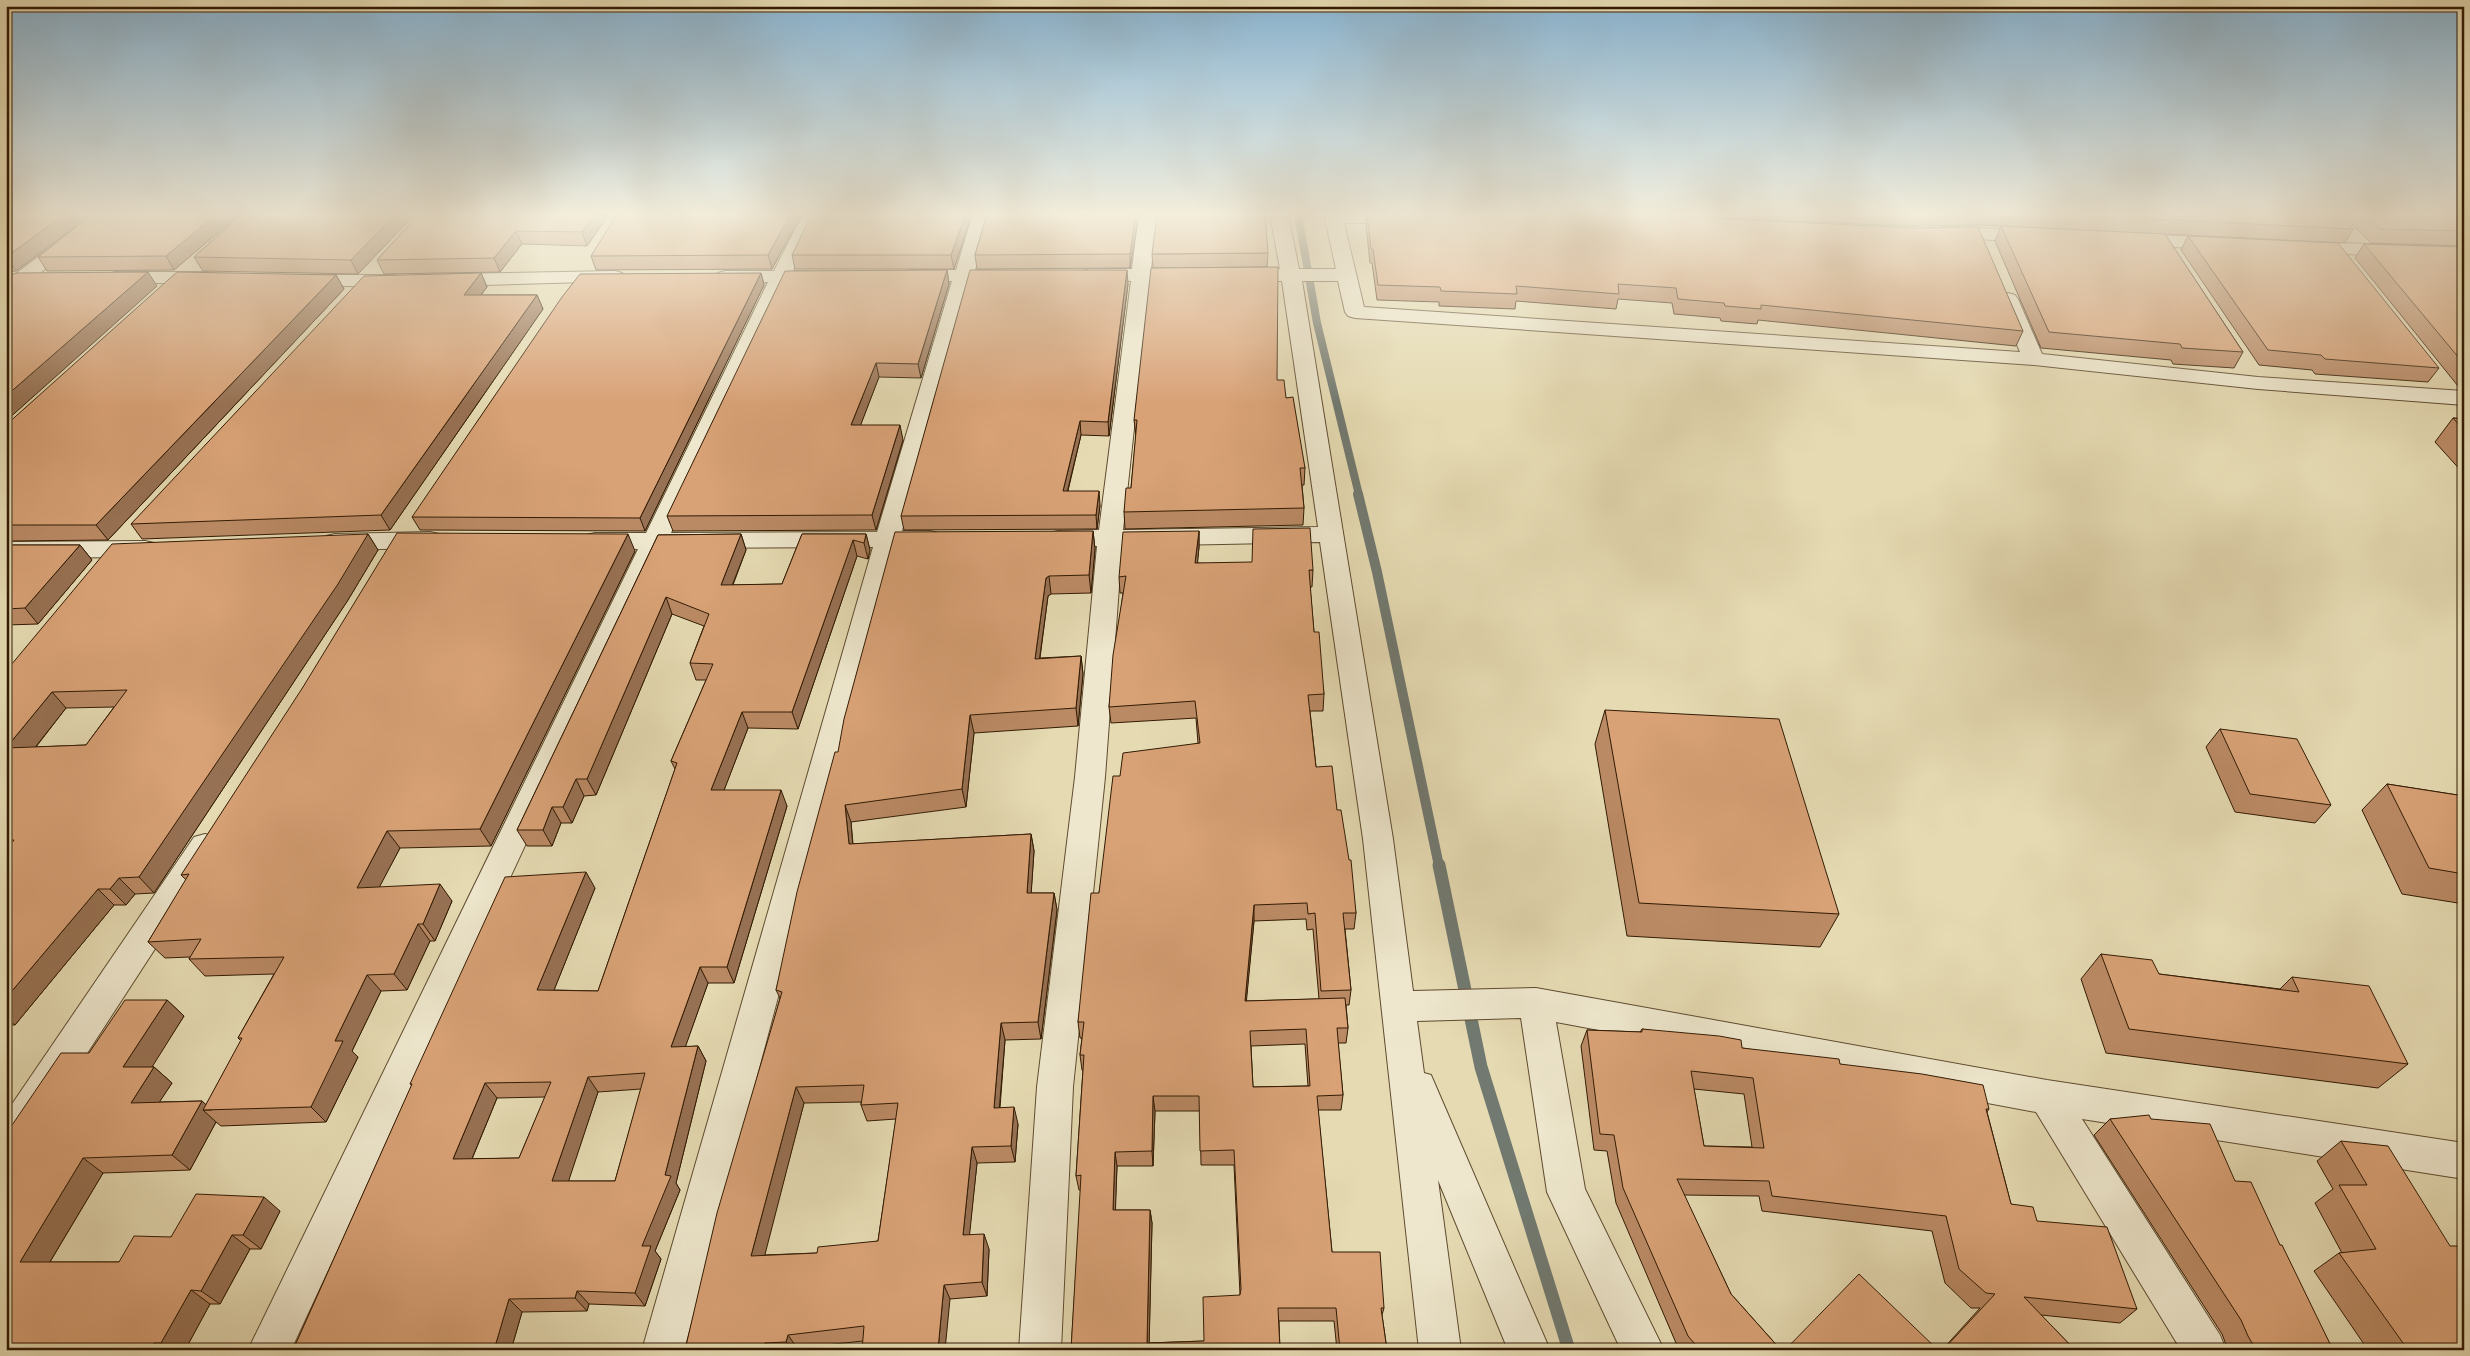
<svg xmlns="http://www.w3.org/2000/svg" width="2470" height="1356" viewBox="0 0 2470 1356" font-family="Cardo,serif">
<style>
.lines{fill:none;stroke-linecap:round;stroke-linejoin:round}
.stream-far2{stroke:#717970;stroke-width:8}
.stream-far1{stroke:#717970;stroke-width:10}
.stream{stroke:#717970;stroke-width:13}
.minor-casing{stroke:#5f4b2f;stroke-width:2}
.minor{fill:#eee7cd;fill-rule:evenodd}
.wall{fill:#ba8a65;stroke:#321b03;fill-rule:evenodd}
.shaded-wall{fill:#977153;stroke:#321b03}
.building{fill:#d8a176;stroke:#321b03;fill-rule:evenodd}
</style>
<rect width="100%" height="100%" fill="#e5dab2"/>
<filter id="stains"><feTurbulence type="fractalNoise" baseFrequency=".004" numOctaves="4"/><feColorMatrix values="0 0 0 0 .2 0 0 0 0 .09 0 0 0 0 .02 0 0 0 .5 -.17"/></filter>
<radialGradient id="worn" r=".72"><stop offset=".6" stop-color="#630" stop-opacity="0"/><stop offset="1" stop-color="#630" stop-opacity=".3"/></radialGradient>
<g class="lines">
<polyline class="stream-far2" points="1298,214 1317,323 1359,495"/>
<polyline class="stream-far1" points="1358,494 1377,572 1439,866"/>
<polyline class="stream" points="1439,865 1481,1067 1569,1350"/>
<g class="minor-casing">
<g id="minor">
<polygon points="95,214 116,214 13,294 6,296 6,281"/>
<polygon points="803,214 821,214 793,271 827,272 830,276 827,280 787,282 671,533 877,532 952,281 910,282 903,280 900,276 903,272 910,270 956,270 973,214 991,214 975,270 1014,271 1017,275 1014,279 971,281 902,531 930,531 939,533 942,539 939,545 930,547 898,547 684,1350 642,1350 873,547 663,548 291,1350 248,1350 638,549 595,549 586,547 583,541 586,535 595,533 646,533 768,282 725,283 718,281 715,277 718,273 725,271 774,271"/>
<polygon points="1139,214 1157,214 1151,269 1194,271 1197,275 1194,279 1150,281 1123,530 1318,527 1282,281 1240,281 1233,279 1230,275 1233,271 1280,269 1270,214 1288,214 1299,269 1336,269 1324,214 1409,214 1412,218 1409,222 1403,223 1344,223 1364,307 2020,352 1998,299 2001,295 2008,293 2015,295 2018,299 2042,354 2258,377 2464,391 2464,405 2258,389 2034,365 1355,318 1348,316 1345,312 1338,281 1302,281 1393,839 1413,991 1536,988 2047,1080 2464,1143 2464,1179 2082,1119 2220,1335 2226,1350 2181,1350 2036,1112 1556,1022 1585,1189 1664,1350 1621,1350 1547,1192 1521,1018 1417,1021 1424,1073 1431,1075 1550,1350 1508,1350 1438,1180 1461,1350 1419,1350 1363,839 1320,542 1122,546 1105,777 1073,1087 1061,1350 1019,1350 1037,1087 1075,777 1097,546 1058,547 1049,545 1046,539 1049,533 1058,531 1099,530 1131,281 1083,279 1080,275 1083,271 1090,269 1132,269"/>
<polygon points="1943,227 2035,230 2042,232 2044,236 2042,240 2035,242 1937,237 1934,233 1937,229"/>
<polygon points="2133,234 2222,238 2229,240 2231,244 2229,248 2222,250 2126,244 2124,240 2126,236"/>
<polygon points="2305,242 2464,247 2464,259 2298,252 2296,248 2298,244"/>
<polygon points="615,271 622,273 625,277 622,281 448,286 441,284 438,280 441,276 448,274"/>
<polygon points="115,272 207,272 214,274 217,278 214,282 207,284 108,282 105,278 108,274"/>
<polygon points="303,275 395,275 402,277 405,281 402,285 395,287 296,285 293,281 296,277"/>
<polygon points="430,532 439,534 442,540 439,546 430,548 335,550 326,548 323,542 326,536 335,534"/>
<polygon points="145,541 154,543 157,549 154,555 145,557 6,558 6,542"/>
<polygon points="205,834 216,837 220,846 216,855 19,1158 6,1163 6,1113 194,837"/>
</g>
</g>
<use href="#minor" class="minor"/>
</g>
<g class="wall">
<polygon points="6,214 240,214 174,270 47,271 38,257 92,214 16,271 6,272"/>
<polygon points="242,214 415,214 358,274 203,271 194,257"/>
<polygon points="419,214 609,214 587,246 522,244 500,272 384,274 377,260"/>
<polygon points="802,214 772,269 596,270 591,256"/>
<polygon points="972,214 954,269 795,269 792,255"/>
<polygon points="987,214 1139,214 1130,268 977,269 975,255"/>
<polygon points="1366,214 2340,214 2353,229 2345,243 2165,234 2243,352 2234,368 2173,364 2171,360 2041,348 1995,241 2001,226 2039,228 1980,225 1907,226 1710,218 2023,331 2016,346 1758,320 1757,324 1721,321 1720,318 1674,314 1672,303 1618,299 1616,309 1516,301 1515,309 1439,306 1439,302 1377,300 1372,263 1370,263 1366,225"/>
<polygon points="2342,214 2464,214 2464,246 2371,243"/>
<polygon points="2188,236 2439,368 2428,382 2315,374 2312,370 2259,365 2181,250"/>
<polygon points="2364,244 2464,247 2464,387 2458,386 2355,258"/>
<polygon points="1268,253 1267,267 1153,268 1152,254"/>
<polygon points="947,270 949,284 921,378 879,377 860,425 903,440 876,530 673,531 667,516"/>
<polygon points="481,273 487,287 481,295 537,295 543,309 390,530 142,539 131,524"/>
<polygon points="761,273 764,285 645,531 420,530 412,517"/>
<polygon points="336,275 344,289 108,540 6,541 6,425"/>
<polygon points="1128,284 1109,436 1081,435 1068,491 1100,505 1097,529 904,530 901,516"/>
<polygon points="1277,380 1286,398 1305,468 1304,485 1302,485 1304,508 1303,525 1125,529 1124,512 1131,488 1136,436 1134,420"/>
<polygon points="2453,418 2464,419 2464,474 2435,442"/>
<path d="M1093,531L1095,549L1091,593L1051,594L1048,596L1040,658L1081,656L1083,674L1078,726L974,733L966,807L851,822L853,844L1031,834L1034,851L1031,893H1054L1057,910L1041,1039L1005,1040L1000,1108L1018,1124L1015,1162L977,1163L969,1235L989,1249L987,1296L950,1299L863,1341L797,1348L796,1350H685L780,998L776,990L838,752ZM861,1102V1105L867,1121L896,1119L878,1241L817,1253L764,1255L804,1103Z"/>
<path d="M1199,531V547L1197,563L1313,570L1312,587H1310L1314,632L1324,694L1323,711H1310L1316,767L1337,810L1356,913L1354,929H1345L1351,990L1349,1005H1346L1348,1028L1346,1043H1338L1343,1095L1341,1110H1318L1332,1252L1384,1308L1382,1315L1387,1350H1337L1334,1321H1279L1280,1350H1071L1081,1190H1079L1076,1176L1083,1070H1082L1080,1055L1082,1038H1080L1078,1022L1099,893L1120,776L1198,743L1196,718L1111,723L1109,707L1123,593H1120L1119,577ZM1306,919L1307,930L1313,929L1319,999L1246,1001L1254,921ZM1305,1044L1308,1086L1253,1087L1251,1046ZM1155,1111H1200L1201,1165H1234L1240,1295L1204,1341L1149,1343L1152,1223L1150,1210H1115L1117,1166H1153Z"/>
<path d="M368,534L378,550L348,600L154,893L135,894L126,905H114L15,1025H6V671ZM114,707L86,745L36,747L66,708Z"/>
<path d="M741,534L746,550L733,585L782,584L802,534H866L870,550L868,559L857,556L798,729L748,728L724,790L787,806L734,983H708L685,1047L698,1046L706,1061L676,1183L680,1190L655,1251L661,1259L645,1306L589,1304L587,1311L522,1312L511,1350H293L412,1085L410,1084L595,888L554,990L598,991L675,769L671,761L706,680H696L690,663L704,626L672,614L596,795L584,796L572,823H561L552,846H527L517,830L658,535ZM641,1089L615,1181H568L598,1092ZM545,1097L519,1158L472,1159L497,1098Z"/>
<polygon points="6,545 80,545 92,560 38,624 6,625"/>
<polygon points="635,551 491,846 400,848 379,887 452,901 435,941 430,941 407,990 381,991 352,1051 358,1057 326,1122 221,1126 216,1122 190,1170 103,1173 50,1262 119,1262 171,1237 280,1211 261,1249 250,1249 220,1304 210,1304 185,1350 6,1350 89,1053 167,1000 184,1016 151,1067 154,1067 172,1083 159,1102 202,1101 206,1105 241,1041 238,1038 274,974 205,976 189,959 190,957 165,958 148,942 186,880 181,875"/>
<polygon points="1605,710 1839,914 1820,947 1627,936 1595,744"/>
<polygon points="2220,729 2331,805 2315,823 2235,812 2206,747"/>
<polygon points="2387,784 2464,796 2464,904 2402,894 2362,810"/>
<polygon points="2101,954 2159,974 2280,989 2292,977 2408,1064 2378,1088 2106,1053 2081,979"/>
<path d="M1642,1029L1742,1048L1840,1064L1989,1109L1987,1112L2011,1204L2037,1221L2137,1309L2120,1323L2041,1315L2075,1350H1942L1980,1308H1971L1945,1283L1932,1231L1762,1211L1759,1196L1684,1195L1731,1294L1781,1350H1679L1616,1203L1607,1151L1594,1150L1581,1046L1587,1030L1640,1032ZM1694,1089L1744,1094L1752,1147L1704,1146Z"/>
<polygon points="2110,1119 2151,1119 2280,1245 2333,1350 2228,1350 2222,1334 2094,1135"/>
<polygon points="2341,1141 2450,1246 2464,1350 2368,1350 2314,1271 2339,1253 2342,1253 2315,1203 2333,1189 2317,1161"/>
</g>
<g class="shaded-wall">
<polygon points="65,214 92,214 16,271 7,257"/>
<polygon points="217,214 240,214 174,270 166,256"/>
<polygon points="396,214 415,214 358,274 351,260"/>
<polygon points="595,214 609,214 587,246 582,232"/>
<polygon points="791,214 802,214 772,269 768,255"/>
<polygon points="966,214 972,214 954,269 951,255"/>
<polygon points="1136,214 1139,214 1130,268 1130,254"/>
<polygon points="516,231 522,244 500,272 494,258"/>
<polygon points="947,270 949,284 921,378 918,364"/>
<polygon points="1127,270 1128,284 1109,436 1108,422"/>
<polygon points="148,272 157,286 6,421 6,396"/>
<polygon points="481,273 487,287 470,309 464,295"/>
<polygon points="761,273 764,285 645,531 640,518"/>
<polygon points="336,275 344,289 108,540 96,525"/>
<polygon points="537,295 543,309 390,530 381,515"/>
<polygon points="876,363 879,377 855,440 851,425"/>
<polygon points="1080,421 1081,435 1064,505 1063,491"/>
<polygon points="900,425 903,440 876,530 872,515"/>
<polygon points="1099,491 1100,505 1097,529 1096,515"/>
<polygon points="1093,531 1095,549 1091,593 1089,575"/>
<polygon points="1199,531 1199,547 1196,580 1195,563"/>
<polygon points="368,534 378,550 348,600 154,893 139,877"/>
<polygon points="628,534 635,551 491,846 480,829"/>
<polygon points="741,534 746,550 726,601 721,585"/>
<polygon points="866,534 870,550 868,559 864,543"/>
<polygon points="853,540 857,556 798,729 792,712"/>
<polygon points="80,545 92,560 38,624 25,608"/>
<polygon points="1049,576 1051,594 1048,596 1037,677 1035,659 1046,578"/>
<polygon points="666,597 672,614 596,795 587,779"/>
<polygon points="1081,656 1083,674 1078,726 1076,708"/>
<polygon points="52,692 66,708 22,764 6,748"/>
<polygon points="742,712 748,728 718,806 711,790"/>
<polygon points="970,715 974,733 966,807 962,789"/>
<polygon points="576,779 584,796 572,823 563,807"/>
<polygon points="781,790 787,806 734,983 727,967"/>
<polygon points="845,805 851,822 854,862 849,844"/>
<polygon points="552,807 561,823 552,846 543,830"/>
<polygon points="387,831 400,848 370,905 357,888"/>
<polygon points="1031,834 1034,851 1030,911 1027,893"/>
<polygon points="586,872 595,888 548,1005 537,990"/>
<polygon points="119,878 135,894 126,905 110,889"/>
<polygon points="440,884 452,901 435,941 423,924"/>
<polygon points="98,889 114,905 15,1025 6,1018 6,998"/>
<polygon points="1054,893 1057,910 1041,1039 1038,1022"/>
<polygon points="1254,905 1254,921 1245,1016 1245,1001"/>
<polygon points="418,924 430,941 407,990 394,974"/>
<polygon points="700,967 708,983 680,1062 671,1047"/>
<polygon points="367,975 381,991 352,1051 358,1057 326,1122 311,1107 335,1041"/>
<polygon points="167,1000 184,1016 142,1083 123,1067"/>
<polygon points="1001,1023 1005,1040 998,1124 994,1108"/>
<polygon points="698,1046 706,1061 676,1183 680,1190 655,1251 661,1259 645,1306 635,1293 642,1246 665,1175"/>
<polygon points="154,1067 172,1083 149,1118 131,1103"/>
<polygon points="588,1077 598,1092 564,1195 552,1181"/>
<polygon points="485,1083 497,1098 466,1173 453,1159"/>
<polygon points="796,1087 804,1103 761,1270 751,1256"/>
<polygon points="1153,1096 1155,1111 1153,1166 1152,1151"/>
<polygon points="202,1101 212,1110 203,1110 216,1122 190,1170 172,1155"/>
<polygon points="1014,1107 1018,1124 1015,1162 1011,1146"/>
<polygon points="972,1147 977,1163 968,1250 963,1235"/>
<polygon points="1115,1152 1117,1166 1115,1224 1113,1210"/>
<polygon points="83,1158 103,1173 42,1275 20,1262"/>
<polygon points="264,1197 280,1211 261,1249 243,1235"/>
<polygon points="1150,1210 1152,1223 1149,1350 1147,1343"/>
<polygon points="984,1234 989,1249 987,1296 982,1282"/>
<polygon points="232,1235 250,1249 220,1304 201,1291"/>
<polygon points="944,1285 950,1299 945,1350 938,1350"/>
<polygon points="191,1290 210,1304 185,1350 172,1350 161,1343"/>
<polygon points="577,1291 589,1304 587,1311 575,1298"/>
<polygon points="509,1299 522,1312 511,1350 494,1350"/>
<polygon points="788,1335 797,1348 796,1350 792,1350 786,1342"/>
<polygon points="154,1343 165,1350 150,1350"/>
<polygon points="765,1343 770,1350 764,1350"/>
</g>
<g class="building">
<polygon points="6,214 65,214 6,257"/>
<polygon points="92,214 217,214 166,256 38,257"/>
<polygon points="242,214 396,214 351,260 194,257"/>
<polygon points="419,214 595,214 582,232 516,231 494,258 377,260"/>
<polygon points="617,214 791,214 768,255 591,256"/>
<polygon points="812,214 966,214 951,255 792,255"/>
<polygon points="987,214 1136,214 1130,254 975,255"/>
<polygon points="1157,214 1265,214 1268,253 1152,254"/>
<polygon points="1367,214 1628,214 1912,228 1978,227 2023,331 1761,305 1761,309 1725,306 1724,303 1678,299 1676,288 1618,284 1619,294 1516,286 1517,294 1441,291 1440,287 1378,285 1373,249 1371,249"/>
<polygon points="2046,214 2340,214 2353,229"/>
<polygon points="2364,214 2464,214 2464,231 2380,229"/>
<polygon points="2001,226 2165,234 2243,352 2182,348 2180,344 2049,332"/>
<polygon points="2188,236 2338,243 2439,368 2325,359 2321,355 2268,350"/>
<polygon points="2364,244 2464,247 2464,364"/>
<polygon points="1278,267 1277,380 1284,380 1286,398 1293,397 1305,468 1300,468 1304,508 1124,512 1126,488 1131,488 1137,420 1134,420 1151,268"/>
<polygon points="947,270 918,364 876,363 851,425 900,425 872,515 667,516 785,271"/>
<polygon points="970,270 1127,270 1108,422 1080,421 1063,491 1099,491 1096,515 901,516"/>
<polygon points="148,272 6,396 6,275 8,276 17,273"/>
<polygon points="177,272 336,275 96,525 6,525 6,425"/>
<polygon points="481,273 464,295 537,295 381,515 131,524 364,276"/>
<polygon points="761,273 640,518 412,517 562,297 580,274"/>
<polygon points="2453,418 2464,419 2464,430"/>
<path d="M1310,528L1313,570H1309L1314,632H1319L1324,694L1308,695L1316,767L1332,766L1337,810H1341L1349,860H1351L1356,913H1343L1351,990L1321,991L1315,913L1308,914L1307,903L1254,905L1245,1001L1345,998L1348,1028H1337L1343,1095L1317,1096L1332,1252H1380L1384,1308H1381L1387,1350H1340L1336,1308H1278L1280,1350H1071L1081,1175L1076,1176L1084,1055H1080L1084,1022H1078L1091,893H1099L1113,776H1120L1123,753L1200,743L1195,701L1109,707L1113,655L1126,576L1119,577L1123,532L1199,531L1195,563L1252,562L1253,529ZM1306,1029L1310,1086L1253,1087L1250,1031ZM1153,1096H1199L1200,1151L1234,1150L1241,1289L1240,1295L1203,1297L1204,1341L1147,1343L1150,1210H1113L1115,1152L1152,1151Z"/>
<path d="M1093,531L1089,575L1049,576L1046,578L1035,659L1081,656L1076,708L970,715L962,789L845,805L849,844L1031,834L1027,893H1054L1038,1022L1001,1023L994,1108L1014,1107L1011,1146L972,1147L963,1235L984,1234L982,1282L944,1285L938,1350H862L864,1326L788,1335L786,1342L765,1343L764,1350H685L717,1213L782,992L776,990L797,892L835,752H838L844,719L895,532ZM864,1085L861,1105L898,1103L878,1241L818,1247L817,1253L751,1256L796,1087Z"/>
<polygon points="397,533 628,534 480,829 387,831 357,888 440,884 423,924 418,924 394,974 367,975 335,1041 343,1041 311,1107 203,1110 242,1038 238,1038 284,957 189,959 201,939 148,942 189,874 181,875 303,687"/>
<path d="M368,534L338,584L139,877L119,878L110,889H98L6,998V850L14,840H6V671L112,544ZM127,690L86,745L6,748L52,692Z"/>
<path d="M741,534L721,585L782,584L802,534H866L864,543L853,540L792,712H742L711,790H781L727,967H700L671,1047L698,1046L665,1175L671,1176L642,1246H651L635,1293L577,1291L575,1298L509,1299L494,1350H293L412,1084H410L505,877L586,872L537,990L598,991L677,763L671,761L713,664L690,663L709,614L666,597L587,779H576L563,807H552L543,830H517L658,535ZM645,1073L615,1181H552L588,1077ZM551,1082L519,1158L453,1159L485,1083Z"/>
<polygon points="6,545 80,545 25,608 6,609"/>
<polygon points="1605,710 1779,719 1839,914 1639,903"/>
<polygon points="2220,729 2297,739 2331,805 2250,794"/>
<polygon points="2387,784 2464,796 2464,874 2429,868"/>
<polygon points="2101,954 2152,960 2159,974 2299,992 2292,977 2369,986 2408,1064 2129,1029"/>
<polygon points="125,1000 167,1000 123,1067 154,1067 131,1103 202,1101 172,1155 83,1158 20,1262 119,1262 134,1236 171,1237 196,1194 264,1197 243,1235 232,1235 201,1291 191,1290 161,1343 154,1343 150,1350 6,1350 6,1134 61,1053 89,1053"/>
<path d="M1642,1029L1719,1036L1741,1040L1742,1048L1839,1059L1840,1064L1922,1074L1983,1085L1989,1109H1986L2011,1204L2033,1207L2037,1221L2107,1227L2137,1309L2024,1297L2075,1350H1943L1995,1294L1986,1293L1959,1269L1946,1216L1772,1196L1769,1181L1677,1179L1731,1294L1781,1350H1700L1688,1336L1623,1188L1614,1135L1600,1134L1587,1030L1642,1032ZM1691,1071L1753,1078L1764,1148L1704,1146Z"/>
<polygon points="2149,1115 2151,1119 2210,1124 2235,1181 2251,1182 2280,1245 2282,1245 2333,1350 2256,1350 2248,1336 2241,1320 2110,1119"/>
<polygon points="2341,1141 2388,1146 2450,1246 2462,1246 2464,1249 2464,1350 2408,1350 2339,1253 2376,1249 2339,1185 2367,1185"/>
<polygon points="1859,1274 1938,1350 1785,1350"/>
</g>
<linearGradient id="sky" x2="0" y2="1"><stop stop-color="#89b6d5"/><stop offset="0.53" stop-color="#f3eedc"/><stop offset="1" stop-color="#f3eedc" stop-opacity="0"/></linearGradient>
<rect width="2470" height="404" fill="url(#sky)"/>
<rect width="2470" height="1356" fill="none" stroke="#e5dab2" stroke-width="25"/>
<rect x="8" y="8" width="2455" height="1341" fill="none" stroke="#321b03" stroke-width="2.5"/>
<rect x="12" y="12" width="2445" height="1331" fill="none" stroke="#321b03"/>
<rect width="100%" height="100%" filter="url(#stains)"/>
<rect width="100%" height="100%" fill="url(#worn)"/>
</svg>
